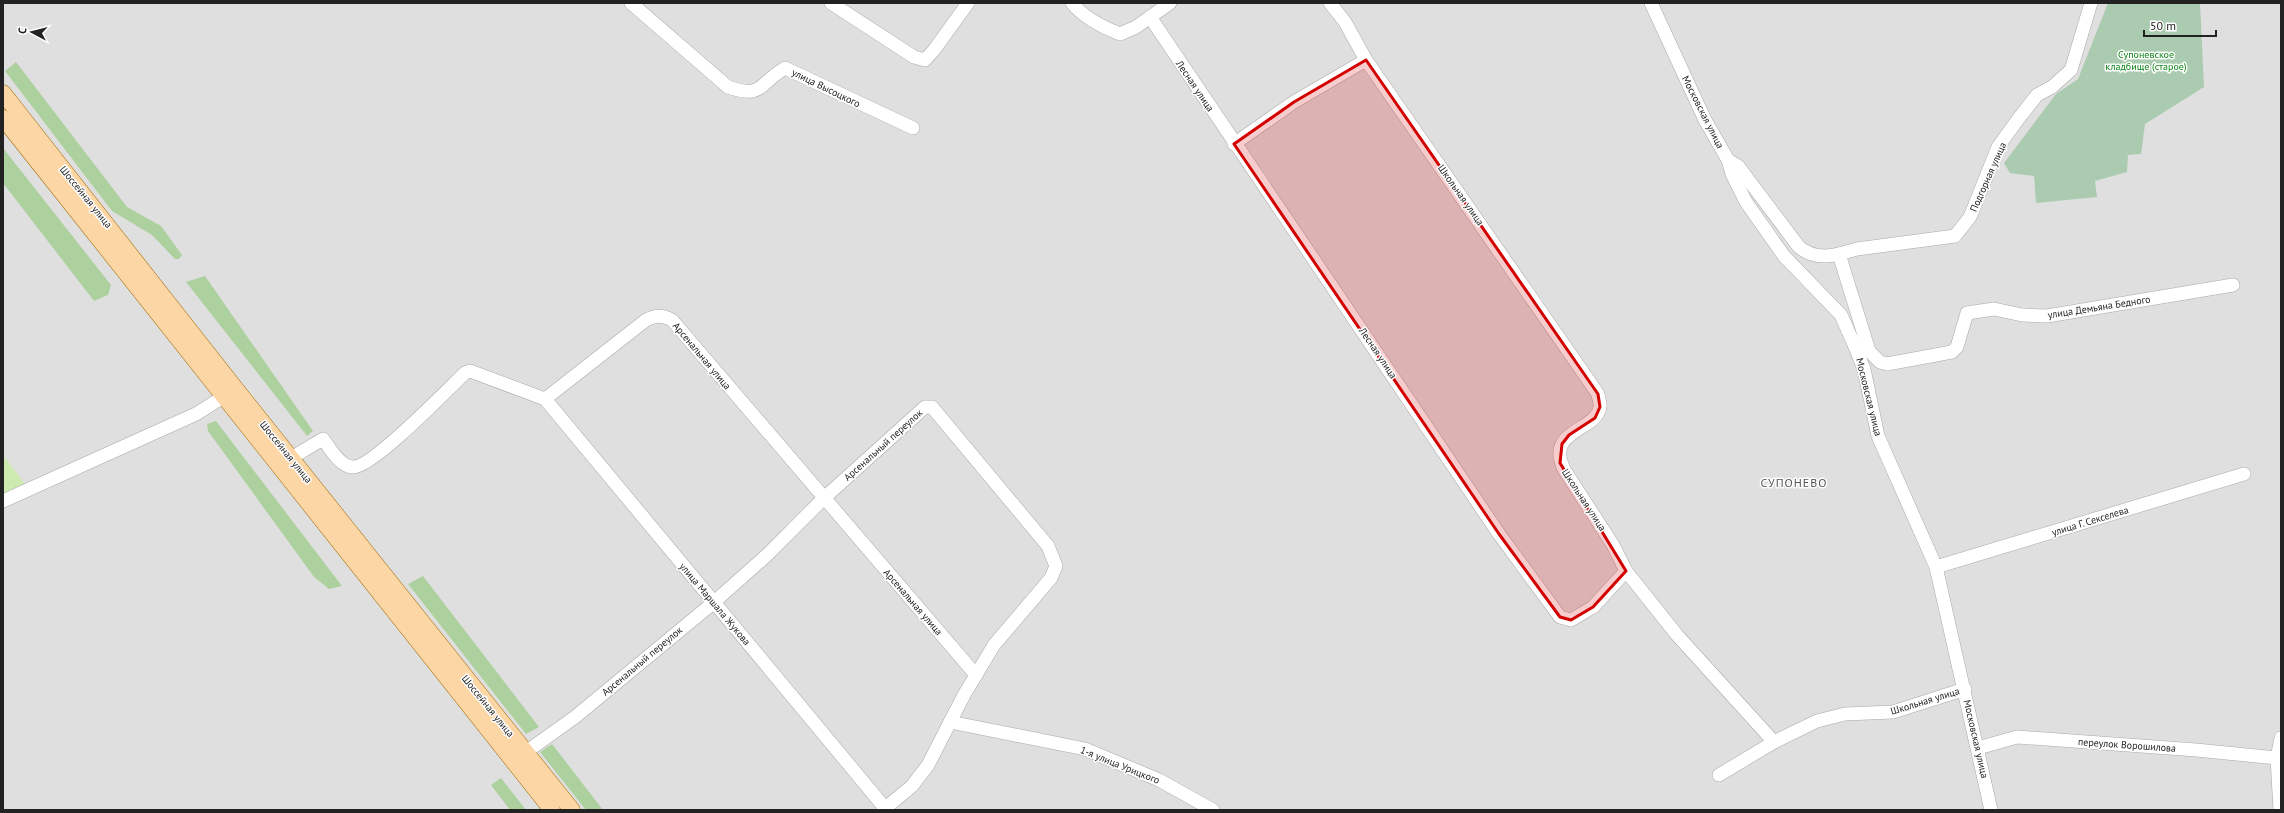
<svg xmlns="http://www.w3.org/2000/svg" width="2284" height="813" viewBox="0 0 2284 813" font-family="'PT Sans',sans-serif">
<style>
.residential{fill:#e0dfdf}
.grass{fill:#cdebb0}
.forest{fill:#add19e}
.cemetery{fill:#aacbaf}
.lines{fill:none;stroke-linecap:round;stroke-linejoin:round}
.minor-casing{stroke:#a9a9a9;stroke-width:14}
.major-casing{stroke:#a06b00;stroke-width:17}
.minor{stroke:#fff;stroke-width:13}
.major{stroke:#fcd6a4;stroke-width:16}
.marked{fill:#d40000;fill-opacity:0.2;stroke:#d40000;stroke-width:3;stroke-linejoin:round}
.labels{text-anchor:middle;dominant-baseline:central;stroke-width:3;stroke-linejoin:round;paint-order:stroke}
.park-label{font-size:10px;fill:#0c8416;stroke:#fff}
.street-label{font-size:10px;fill:#222;stroke:#fff}
.quarter-label{font-size:12px;letter-spacing:1px;fill:#555;stroke:#fff}
</style>
<rect width="100%" height="100%" fill="#f2efe9"/>
<rect class="residential" x="3" y="3" width="2278" height="807"/>
<polygon class="grass" points="3,455 25,484 3,494"/>
<g class="forest">
<polygon points="16,62 127,207 161,226 182,255 179,259 175,259 152,235 112,211 5,71"/>
<polygon points="3,148 111,285 108,295 94,301 3,183"/>
<polygon points="205,276 313,431 307,436 186,282"/>
<polygon points="216,421 342,586 329,589 314,577 208,431 207,424"/>
<polygon points="423,576 539,727 526,734 408,584"/>
<polygon points="552,744 603,810 586,810 540,752"/>
<polygon points="501,778 526,810 510,810 491,785"/>
</g>
<polygon class="cemetery" points="2108,3 2200,3 2204,87 2145,124 2141,154 2128,155 2127,172 2095,181 2097,197 2036,203 2034,176 2010,173 2004,163 2056,94 2078,79"/>
<g class="lines">
<g class="minor-casing">
<g id="minor">
<path d="M631,3L728,87C763,99 758,84 785,68L913,128"/>
<polyline points="831,3 914,57 925,60 934,50 968,3"/>
<path d="M1072,3C1084,18 1102,27 1120,34L1136,27L1170,3"/>
<path d="M1330,3L1345,22L1366,60L1598,394C1598,398 1601,403 1600,407C1597,431 1543,430 1565,471L1613,545L1626,571L1677,635L1774,742L1817,721L1845,714L1893,712L1965,689"/>
<polyline points="1651,3 1705,120 1728,160 1732,174 1746,202 1784,256 1841,315 1853,342 1864,369 1878,436 1936,567 1991,810"/>
<polyline points="1150,17 1499,534 1560,617 1571,620 1593,607 1626,571"/>
<polyline points="1234,144 1294,102 1366,60"/>
<path d="M1728,160L1738,166L1799,247C1811,257 1824,258 1839,254L1869,351L1880,362L1887,364L1952,352L1957,347L1967,313L1994,309L2022,315L2047,316L2233,285"/>
<polyline points="1839,254 1857,249 1955,236 1970,217 1998,147 2019,118 2037,95 2052,87 2071,70 2091,3"/>
<polyline points="545,399 885,808"/>
<path d="M291,458L323,439C330,448 340,467 353,467C372,468 448,389 465,373L470,371L545,399L646,320C656,315 662,315 672,320L976,675"/>
<polyline points="3,501 196,414 223,397"/>
<polyline points="1936,567 2244,474"/>
<polyline points="950,722 1085,749 1159,780 1213,810"/>
<polyline points="1978,748 2017,737 2196,750 2277,758"/>
<polyline points="526,752 575,717 713,603 767,555 823,499 925,407 932,407 1048,546 1056,566 1051,578 994,645 964,695 928,765 912,786 883,810"/>
<polyline points="1719,775 1774,742"/>
<polyline points="2280,810 2277,758 2281,738"/>
</g>
</g>
<g class="major-casing">
<g id="major">
<polyline points="3,93 235,388 572,810"/>
<polyline points="3,118 552,810"/>
</g>
</g>
<use href="#minor" class="minor"/>
<use href="#major" class="major"/>
</g>
<path class="marked" d="M1366,60L1598,394L1600,407L1595,418L1569,435L1562,444L1560,463L1626,571L1593,607L1571,620L1560,617L1499,534L1234,144L1294,102Z"/>
<g class="labels">
<g class="park-label">
<text x="2146" y="54">Супоневское<tspan x="2146" dy="12">кладбище (старое)</tspan></text>
</g>
<g class="street-label">
<text transform="translate(1195 86) rotate(56)">Лесная улица</text>
<text transform="translate(826 88) rotate(26)">улица Высоцкого</text>
<text transform="translate(1703 112) rotate(63)">Московская улица</text>
<text transform="translate(1988 177) rotate(-66)">Подгорная улица</text>
<text transform="translate(1461 195) rotate(55)">Школьная улица</text>
<text transform="translate(86 197) rotate(51)">Шоссейная улица</text>
<text transform="translate(2099 307) rotate(-9)">улица Демьяна Бедного</text>
<text transform="translate(1378 353) rotate(56)">Лесная улица</text>
<text transform="translate(702 356) rotate(50)">Арсенальная улица</text>
<text transform="translate(1869 397) rotate(76)">Московская улица</text>
<text transform="translate(883 445) rotate(-42)">Арсенальный переулок</text>
<text transform="translate(286 452) rotate(51)">Шоссейная улица</text>
<text transform="translate(1584 500) rotate(57)">Школьная улица</text>
<text transform="translate(2090 521) rotate(-17)">улица Г. Секселева</text>
<text transform="translate(913 602) rotate(49)">Арсенальная улица</text>
<text transform="translate(715 604) rotate(50)">улица Маршала Жукова</text>
<text transform="translate(642 661) rotate(-40)">Арсенальный переулок</text>
<text transform="translate(1925 701) rotate(-17)">Школьная улица</text>
<text transform="translate(488 706) rotate(51)">Шоссейная улица</text>
<text transform="translate(1976 739) rotate(77)">Московская улица</text>
<text transform="translate(2127 745) rotate(4)">переулок Ворошилова</text>
<text transform="translate(1120 765) rotate(22)">1-я улица Урицкого</text>
</g>
<g class="quarter-label">
<text x="1794" y="482">СУПОНЕВО</text>
</g>
</g>
<rect width="2284" height="813" fill="none" stroke="#222222" stroke-width="8"/>
<g transform="translate(32 32) rotate(277)" stroke="#ffffff" stroke-width="3" paint-order="stroke">
<path d="M0-3L7 15L0 10L-7 15Z" fill="#222222"/>
<text y="-6" font-size="11" font-weight="bold" text-anchor="middle" fill="#222222">С</text>
</g>
<path d="M2144 30v6h72v-6" fill="none" stroke="#222222" stroke-width="2"/>
<text x="2150" y="30" font-size="12" fill="#222222" stroke="#ffffff" stroke-width="3" paint-order="stroke">50 m</text>
</svg>
